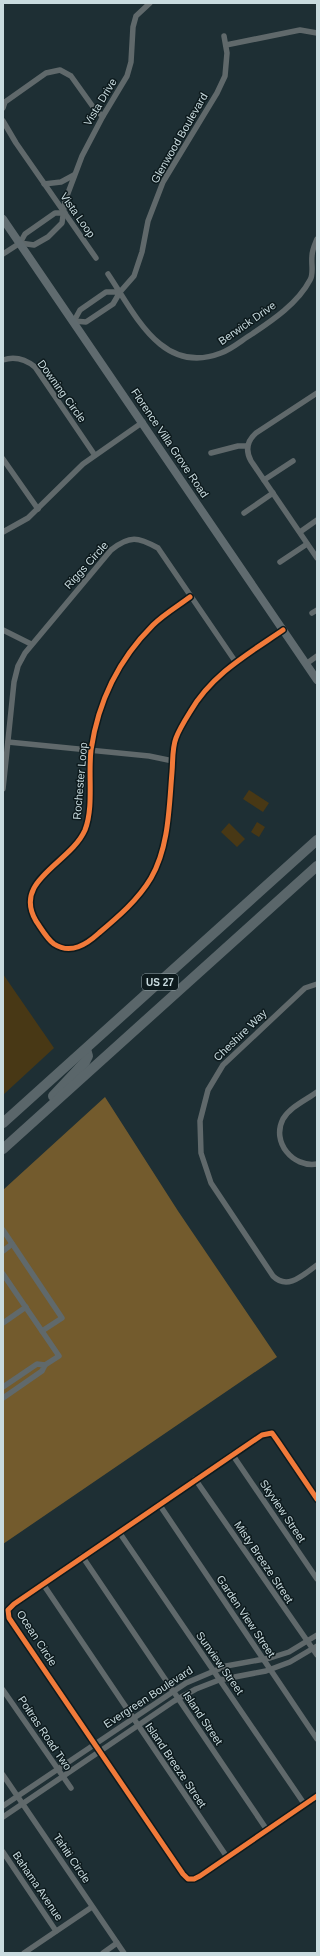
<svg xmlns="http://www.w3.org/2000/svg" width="320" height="1956" viewBox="0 0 320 1956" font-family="Helvetica,sans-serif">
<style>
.green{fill:#483815}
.forest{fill:#735b2d}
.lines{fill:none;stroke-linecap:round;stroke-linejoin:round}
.street{stroke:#60696b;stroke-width:5.5}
.secondary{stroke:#606b6f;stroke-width:8}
.highway{stroke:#5a666a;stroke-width:10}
.cycleway-casing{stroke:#0d1a1d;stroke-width:8}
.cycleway{stroke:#f17a3a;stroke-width:5}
.labels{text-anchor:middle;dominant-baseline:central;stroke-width:3;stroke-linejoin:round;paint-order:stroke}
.shield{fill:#0d1a1d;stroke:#91a1a5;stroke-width:1}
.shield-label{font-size:10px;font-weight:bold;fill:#c9dbdf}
.street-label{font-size:11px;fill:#c9dbdf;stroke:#0d1a1d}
</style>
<rect width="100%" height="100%" fill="#1e2f34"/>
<g class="green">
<polygon points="249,790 269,803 263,812 243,799"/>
<polygon points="257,822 265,827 259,837 251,832"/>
<polygon points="229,823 245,839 237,847 221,832"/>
<polygon points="3,974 54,1048 3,1095"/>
</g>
<polygon class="forest" points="105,1097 178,1211 277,1357 3,1544 3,1190"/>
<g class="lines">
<g class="street">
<polyline points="226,45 300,30 317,33"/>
<polyline points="3,108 5,102 46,73 60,70 71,76 96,111 103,116"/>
<polyline points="3,121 16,143 96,258"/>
<polyline points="44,184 61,182 74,175"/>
<polyline points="20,243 34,245 48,237 62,223 65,201 82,156 103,116 127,76 131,62 133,27 136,16 150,3"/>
<polyline points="3,254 20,243 25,234 55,213 65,213"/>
<path d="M108,274C135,314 162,376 221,353C232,349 242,340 252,334C273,320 298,303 310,280C314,274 311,264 312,256C312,250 315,244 317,239"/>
<polyline points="120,292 106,292 80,310 74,321 86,322 113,304 120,292 134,276 142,252 148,221 163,182 217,93 225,76 227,53 224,36"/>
<path d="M3,360C15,356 25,359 35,367L94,454"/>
<path d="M317,393L256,433C247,441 245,450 251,461L317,558"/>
<polyline points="211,453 238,446 247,446"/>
<polyline points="3,459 38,509"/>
<polyline points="264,480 293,461"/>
<polyline points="244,513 273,493"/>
<polyline points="3,532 28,518 83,464 143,422"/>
<polyline points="300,532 317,520"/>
<polyline points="280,562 307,544"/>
<path d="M190,597C178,606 164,614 153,625C119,659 98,702 91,750C88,775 94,807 85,830C70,864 12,880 36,921C41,928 47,939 54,944C71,955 87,944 99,933C118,917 138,900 151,878C169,847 169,807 172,772C173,761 172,748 176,738C179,730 185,720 190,712C212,674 248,654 283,630"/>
<polyline points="312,613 317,610"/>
<polyline points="3,630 31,644"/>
<polyline points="306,664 317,656"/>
<polyline points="8,742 149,756 173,761"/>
<path d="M3,789L14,682L18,666L25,653L111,550C130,535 138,537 158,548L235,661"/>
<path d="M317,984L305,988L223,1065L208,1090L200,1121L201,1153L211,1183L273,1276C288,1291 304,1274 317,1265"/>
<path d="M317,1092C306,1100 290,1107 283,1119C271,1142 293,1168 317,1164"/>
<polyline points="3,1230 62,1318 42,1331"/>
<polyline points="3,1251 12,1244"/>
<polyline points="3,1274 59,1356 45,1365"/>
<polyline points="3,1323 26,1307"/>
<polyline points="3,1387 37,1364 45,1365 42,1371 3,1398"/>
<polyline points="232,1454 317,1579"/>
<polyline points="195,1479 317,1655"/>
<polyline points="317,1499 277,1440 272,1433 262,1435 14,1604 8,1610 9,1618 183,1874 188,1879 194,1879 200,1876 317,1796"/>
<polyline points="159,1504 317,1739"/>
<polyline points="119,1532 305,1805"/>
<polyline points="82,1556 267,1830"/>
<polyline points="43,1584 227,1857"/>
<polyline points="3,1690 71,1788"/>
<polyline points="3,1775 124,1953"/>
<polyline points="3,1806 186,1683 226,1666 270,1658 289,1652 317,1635"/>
<polyline points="3,1817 174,1701 196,1689 219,1680 266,1671 290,1662 317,1646"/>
<polyline points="3,1852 56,1931"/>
<polyline points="24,1953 92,1907"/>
<polyline points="103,1953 117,1943"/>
</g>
<polyline class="secondary" points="3,219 317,680"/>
<g class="highway">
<polyline points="53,1096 85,1062 88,1056 86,1049"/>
<polyline points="3,1123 317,840"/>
<polyline points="3,1149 317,866"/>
</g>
<g class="cycleway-casing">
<g id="cycleway">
<path d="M190,597C178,606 164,614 153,625C119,659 98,702 91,750C88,775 94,807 85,830C70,864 12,880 36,921C41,928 47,939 54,944C71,955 87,944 99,933C118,917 138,900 151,878C169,847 169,807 172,772C173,761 172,748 176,738C179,730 185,720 190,712C212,674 248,654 283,630"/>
<polyline points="317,1499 277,1440 272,1433 262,1435 14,1604 8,1610 9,1618 183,1874 188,1879 194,1879 200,1876 317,1796"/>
</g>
</g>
<use href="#cycleway" class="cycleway"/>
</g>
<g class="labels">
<rect class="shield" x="142" y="974" width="36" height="16" rx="3"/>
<g class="shield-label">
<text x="160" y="982">US 27</text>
</g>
<g class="street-label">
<text transform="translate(100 102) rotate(-59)">Vista Drive</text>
<text transform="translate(179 138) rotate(-60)">Glenwood Boulevard</text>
<text transform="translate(78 215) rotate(55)">Vista Loop</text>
<text transform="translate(247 323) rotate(-35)">Berwick Drive</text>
<text transform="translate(62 391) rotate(54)">Downing Circle</text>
<text transform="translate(170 443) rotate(56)">Florence Villa Grove Road</text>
<text transform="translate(86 565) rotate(-48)">Riggs Circle</text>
<text transform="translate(80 781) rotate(-85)">Rochester Loop</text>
<text transform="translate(240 1035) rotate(-44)">Cheshire Way</text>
<text transform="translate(283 1511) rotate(56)">Skyview Street</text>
<text transform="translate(264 1562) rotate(56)">Misty Breeze Street</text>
<text transform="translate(246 1616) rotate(56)">Garden View Street</text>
<text transform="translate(37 1638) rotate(57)">Ocean Circle</text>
<text transform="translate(220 1663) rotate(55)">Sunview Street</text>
<text transform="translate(148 1697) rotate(-33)">Evergreen Boulevard</text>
<text transform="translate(203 1718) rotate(56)">Island Street</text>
<text transform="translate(45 1733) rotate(56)">Poitras Road Two</text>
<text transform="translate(176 1765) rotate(56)">Island Breeze Street</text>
<text transform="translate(72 1858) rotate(56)">Tahiti Circle</text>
<text transform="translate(38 1886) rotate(56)">Bahama Avenue</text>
</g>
</g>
<rect width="320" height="1956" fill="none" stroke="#c9dbdf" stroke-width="8"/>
</svg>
